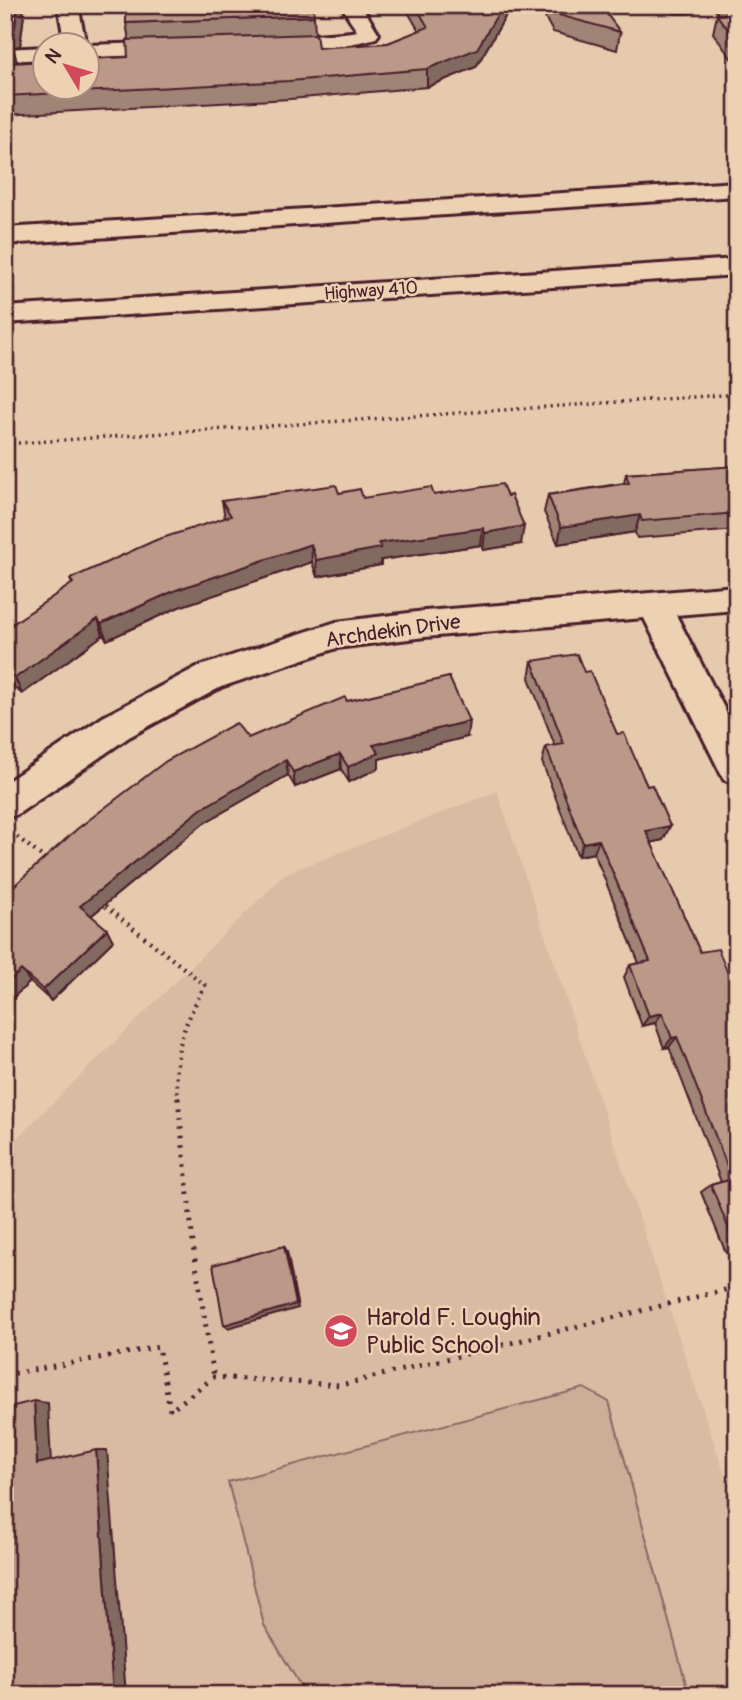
<svg xmlns="http://www.w3.org/2000/svg" width="742" height="1700" viewBox="0 0 742 1700" font-family="Pangolin,sans-serif">
<style>
.built{fill:#d9bba3}
.green{fill:#ccad98;stroke:#8b6662;stroke-width:2}
.lines{fill:none;stroke-linecap:round;stroke-linejoin:round}
.minor-casing{stroke:#4a1f2b;stroke-width:6}
.highway-casing{stroke:#4a1f2b;stroke-width:6}
.path-far2{stroke:#4a1f2b;stroke-width:3.5;stroke-dasharray:2 4.5;stroke-linecap:butt}
.path-far1{stroke:#4a1f2b;stroke-width:4.5;stroke-dasharray:2 5;stroke-linecap:butt}
.path{stroke:#4a1f2b;stroke-width:5;stroke-dasharray:2.5 7;stroke-linecap:butt}
.minor{fill:#ecd1b3;fill-rule:evenodd}
.highway{fill:#ecd1b3;fill-rule:evenodd}
.wall{fill:#a08476;stroke:#4a1f2b;stroke-width:2}
.shaded-wall{fill:#826b60;stroke:#4a1f2b;stroke-width:2}
.building{fill:#ba9989;stroke:#4a1f2b;stroke-width:2}
.labels{text-anchor:middle;dominant-baseline:central;stroke-width:5;stroke-linejoin:round;paint-order:stroke}
.far-street-label{font-size:18px;fill:#4a1f2b;stroke:#ecd1b3}
.street-label{font-size:21px;fill:#4a1f2b;stroke:#ecd1b3}
.near-poi-label{font-size:24px;fill:#4a1f2b;stroke:#ecd1b3;text-anchor:start}
</style>
<rect width="100%" height="100%" fill="#e6caae"/>
<filter id="ink" filterUnits="userSpaceOnUse"><feTurbulence type="fractalNoise" baseFrequency=".0143" numOctaves="2"/><feDisplacementMap in="SourceGraphic" scale="14" xChannelSelector="R" yChannelSelector="G"/><feConvolveMatrix kernelMatrix="1 2 1 2 8 2 1 2 1" color-interpolation-filters="sRGB"/></filter>
<g filter="url(#ink)">
<polygon class="built" points="497,791 737,1512 737,1695 5,1695 5,1150 285,874"/>
<polygon class="green" points="584,1388 609,1402 689,1695 306,1695 264,1625 228,1482"/>
<g class="lines">
<g class="minor-casing">
<g id="minor">
<polygon points="58,5 78,5 86,45 180,42 191,48 180,54 88,57 88,46 65,46"/>
<path d="M341,5H361L379,34L376,38C356,44 265,62 253,45C261,34 337,36 357,31Z"/>
<path d="M664,5H701C693,14 672,14 664,5Z"/>
<polygon points="46,47 46,59 5,61 5,49"/>
<polygon points="737,586 737,610 676,615 737,733 737,784 724,780 644,618 425,637 337,648 221,687 129,737 18,814 5,819 5,783 103,717 197,667 336,622 425,611"/>
</g>
</g>
<g class="highway-casing">
<g id="highway">
<polygon points="737,182 737,196 5,244 5,228"/>
<polygon points="737,259 737,275 5,323 5,307"/>
</g>
</g>
<polyline class="path-far2" points="5,444 737,394"/>
<g class="path-far1">
<polyline points="17,837 49,862"/>
<path d="M100,902L205,985C182,1029 173,1050 178,1100"/>
</g>
<g class="path">
<polyline points="178,1098 194,1253 214,1377"/>
<polyline points="5,1375 159,1347 170,1411 214,1377 341,1385 737,1287"/>
</g>
<use href="#minor" class="minor"/>
<use href="#highway" class="highway"/>
</g>
<g class="wall">
<polygon points="5,5 24,14 20,46 13,47 17,63 128,57 129,40 126,23 314,16 315,34 318,48 388,43 419,31 404,5 512,5 476,67 427,87 290,99 5,115"/>
<polygon points="538,5 600,5 620,32 617,50 553,32"/>
<polygon points="711,5 737,5 737,61 733,61 713,33 717,15 719,15"/>
<polygon points="737,466 737,530 637,538 635,532 558,544 544,512 548,495 624,483 626,474"/>
<polygon points="339,493 363,498 434,495 521,544 483,550 481,545 381,560 381,565 317,577 312,562 179,607 107,640 103,635 22,694 5,679 5,629 72,584 70,579 225,518 222,501"/>
<polygon points="532,661 584,672 617,734 670,826 663,840 651,843 700,952 737,996 732,1002 737,1013 737,1249 726,1253 701,1192 711,1185 721,1182 669,1047 664,1048 655,1023 642,1026 624,977 630,965 639,963 594,853 578,856 542,762 546,747 555,746 529,678"/>
<polygon points="347,701 467,737 379,759 379,768 349,782 341,769 295,787 288,775 204,823 91,916 113,941 51,1001 30,982 5,1005 5,894 248,738"/>
</g>
<g class="shaded-wall">
<polygon points="18,5 22,5 24,14 20,46 13,47 17,63 15,81 5,48 5,30"/>
<polygon points="503,5 512,5 476,67 427,87 427,69"/>
<polygon points="640,515 635,532 558,544 561,527"/>
<polygon points="524,526 521,544 483,550 485,533"/>
<polygon points="483,528 481,545 381,560 381,565 317,577 316,560 379,543"/>
<polygon points="311,544 312,562 179,607 107,640 101,624 176,590"/>
<polygon points="98,619 103,635 22,694 15,678"/>
<polygon points="469,721 467,737 379,759 379,768 349,782 348,767 373,745"/>
<polygon points="340,754 341,769 295,787 293,772"/>
<polygon points="286,760 288,775 204,823 87,919 80,906 201,809"/>
<polygon points="670,826 663,840 640,845 646,831"/>
<polygon points="599,840 594,853 578,856 583,843"/>
<polygon points="107,929 113,941 51,1001 43,990"/>
<polygon points="21,970 30,982 5,1005 5,985"/>
<polygon points="662,1013 655,1023 642,1026 649,1016"/>
<polygon points="677,1037 669,1047 664,1048 672,1038"/>
<polygon points="284,1246 287,1251 298,1308 228,1328 224,1325"/>
<polygon points="34,1401 48,1403 51,1463 37,1464"/>
<polygon points="96,1450 107,1450 126,1695 113,1695"/>
</g>
<g class="building">
<polygon points="5,5 18,5 15,28 5,30"/>
<polygon points="126,5 313,5 314,16 126,23"/>
<polygon points="415,5 503,5 477,49 427,69 289,81 5,96 5,45 13,45 11,63 46,61 46,88 88,88 88,59 128,57 127,40 316,34 318,48 388,43 428,27"/>
<polygon points="550,5 600,5 620,32 555,14"/>
<polygon points="730,5 737,5 737,13"/>
<polygon points="737,13 737,42 717,15"/>
<polygon points="737,466 737,513 642,521 640,515 561,527 548,495 629,483 626,474"/>
<polygon points="502,484 507,496 511,495 524,526 485,533 483,528 379,543 381,548 316,560 311,544 176,590 101,624 98,619 15,678 5,669 5,629 73,583 70,579 156,540 231,516 222,501 336,485 339,493 360,489 363,498 431,487 434,495"/>
<polygon points="577,654 584,672 590,671 617,734 624,733 647,786 652,785 670,826 646,831 700,952 718,949 737,995 730,998 737,1013 736,1247 711,1185 732,1179 677,1037 672,1038 662,1013 649,1016 630,965 650,961 599,840 583,843 546,747 564,744 532,661"/>
<polygon points="449,677 469,721 373,745 379,753 348,767 340,754 293,772 286,760 201,809 80,906 107,929 43,990 21,970 5,985 5,894 77,829 166,761 236,723 248,738 345,697 347,701"/>
<polygon points="284,1246 296,1304 224,1325 213,1265"/>
<polygon points="34,1401 37,1464 96,1450 113,1695 5,1695 5,1408"/>
</g>
</g>
<defs>
<g id="school-disc" transform="scale(1.75)"><circle r="9.5" fill="#d1495b" stroke="#ecd1b3"/><path d="M0-5L7-2L0 1L-7-2ZM-4 1L0 2.5L4 1V4Q0 6-4 4Z" fill="#fff"/></g>
</defs>
<g fill-rule="evenodd">
<use href="#school-disc" x="341" y="1331"/>
</g>
<g class="labels">
<g class="far-street-label">
<text transform="translate(371 291) rotate(-4)">Highway 410</text>
</g>
<g class="street-label">
<text transform="translate(393 631) rotate(-8)">Archdekin Drive</text>
</g>
<g class="near-poi-label">
<text x="366" y="1317">Harold F. Loughin<tspan x="366" dy="28">Public School</tspan></text>
</g>
</g>
<rect width="742" height="1700" fill="none" stroke="#ecd1b3" stroke-width="28"/>
<rect x="14" y="14" width="714" height="1672" fill="none" stroke="#4a1f2b" stroke-width="2.5" filter="url(#ink)"/>
<g transform="translate(66 66) rotate(308)"><circle r="33" fill="#ecd1b3" stroke="#ab8a7d" stroke-width="2"/>
<path d="M0-5L12 26L0 18L-12 26Z" fill="#d1495b"/>
<text y="-10" font-size="19" font-weight="bold" text-anchor="middle" fill="#4a1f2b">N</text>
</g>
</svg>
